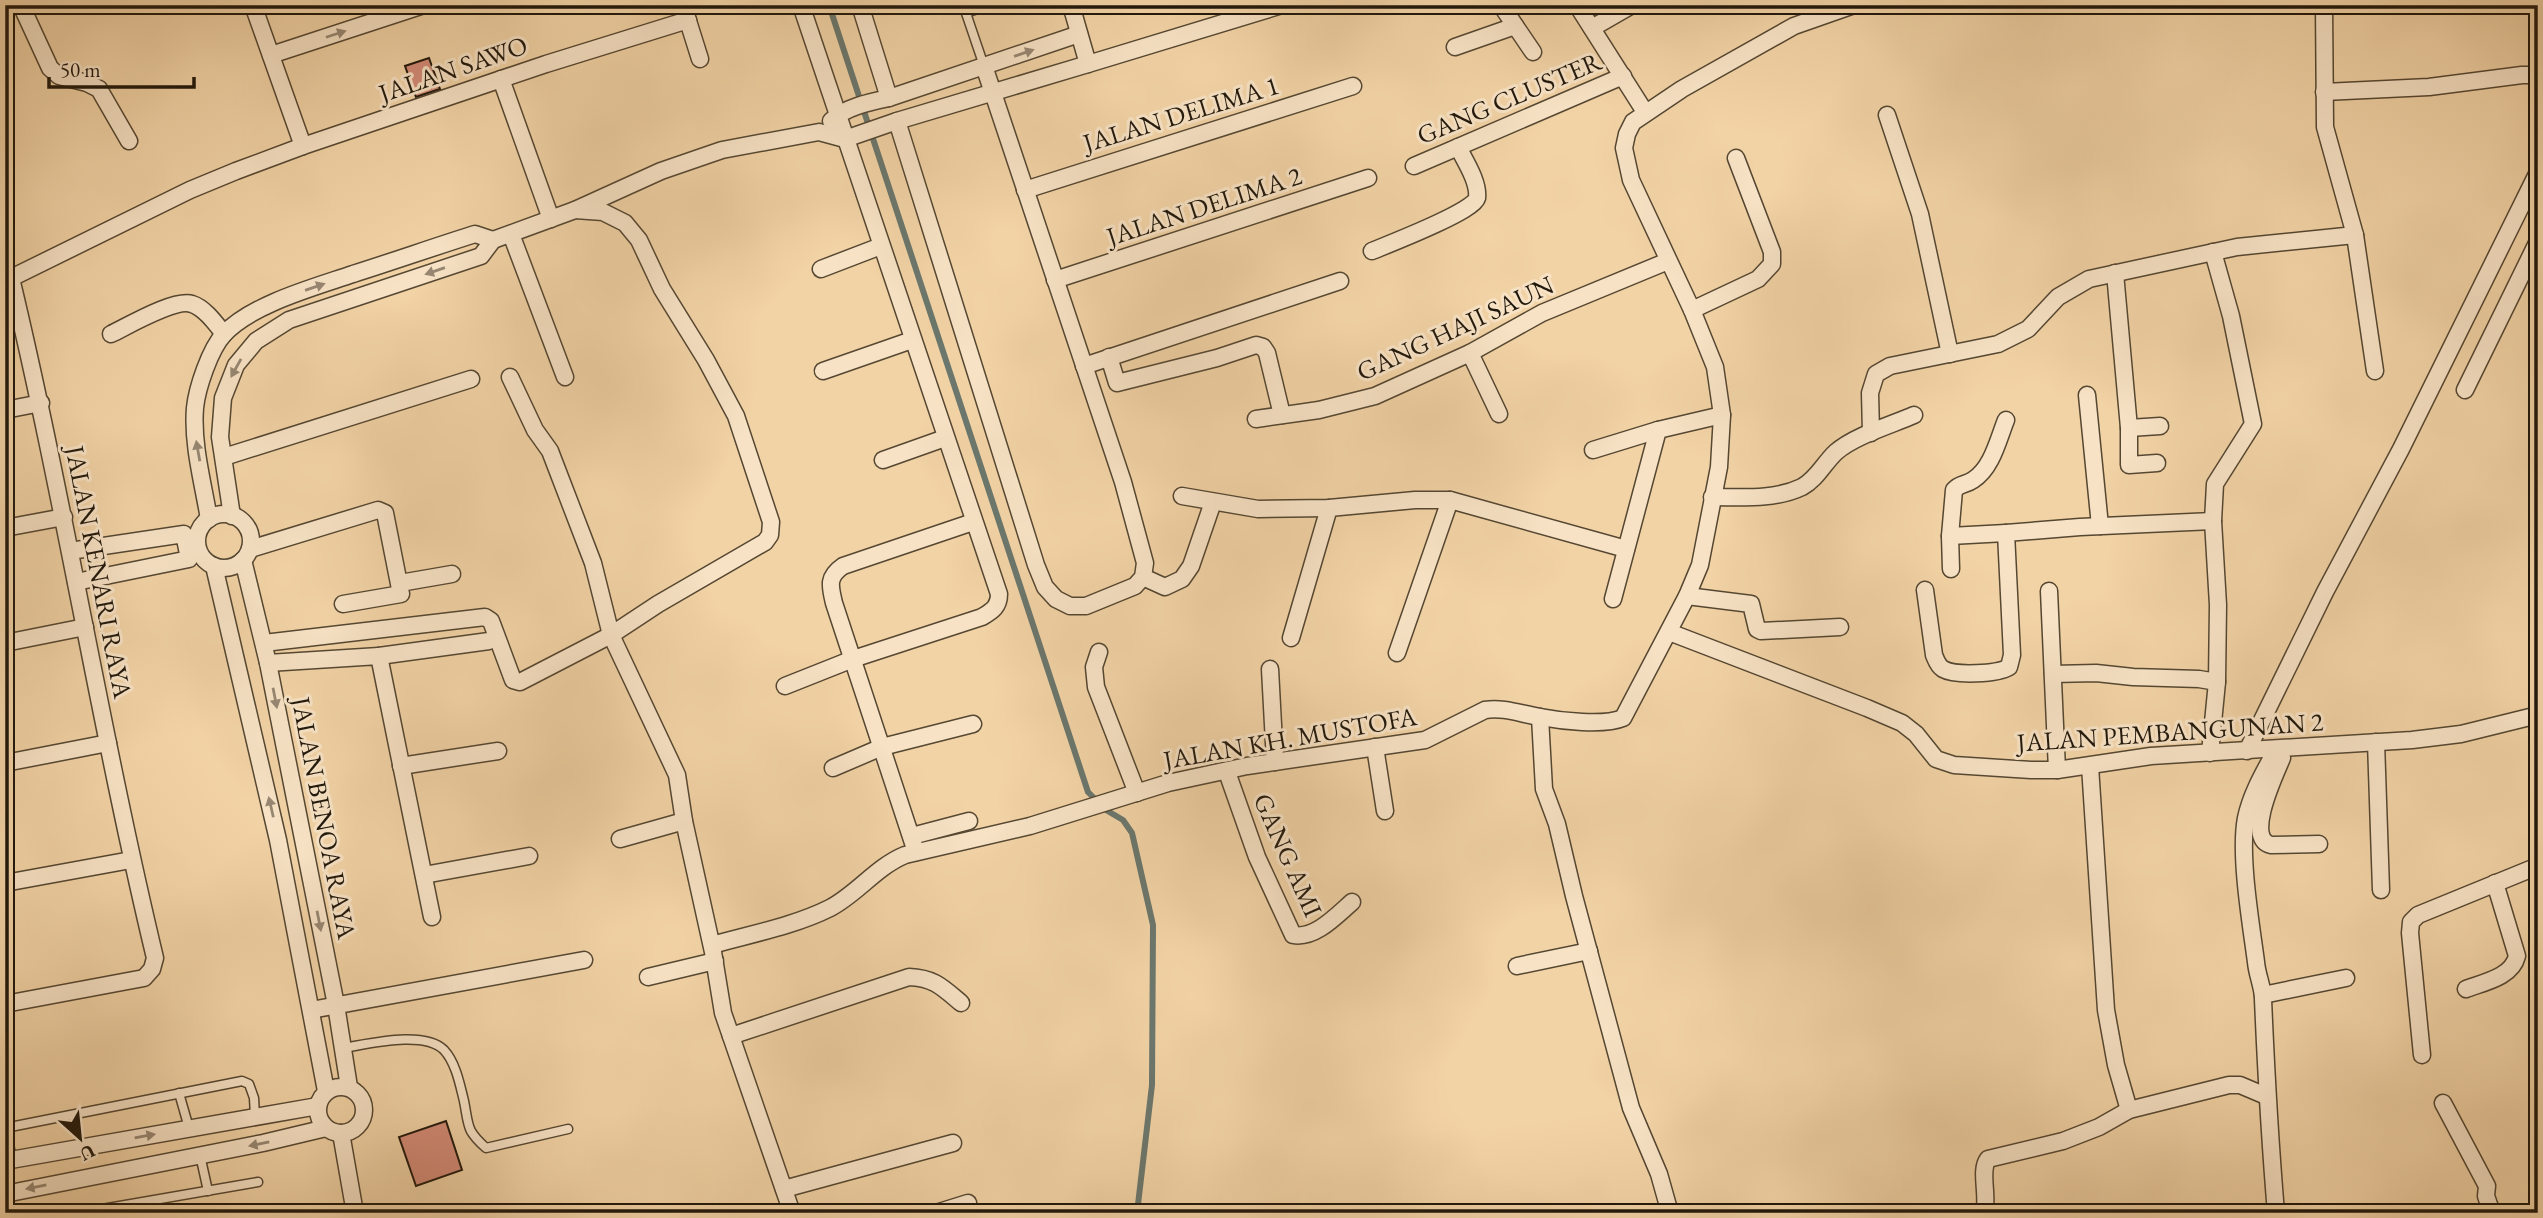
<svg xmlns="http://www.w3.org/2000/svg" width="2543" height="1218" viewBox="0 0 2543 1218" font-family="'EB Garamond',serif">
<style>
.lines{fill:none;stroke-linecap:round;stroke-linejoin:round}
.stream{stroke:#6b776d;stroke-width:6}
.building{fill:#d48b78;stroke:#21180c;stroke-width:2}
.service-casing{stroke:#554732;stroke-width:11}
.minor-casing{stroke:#554732;stroke-width:19}
.service{stroke:#f7e2c5;stroke-width:8}
.minor{stroke:#f7e2c5;stroke-width:16}
.oneway{fill:#978772}
.labels{text-anchor:middle;dominant-baseline:central;stroke-width:6;stroke-linejoin:round;paint-order:stroke}
.street-label{font-size:26px;fill:#21180c;stroke:#f7e2c5}
</style>
<rect width="100%" height="100%" fill="#f2d3a6"/>
<filter id="stains"><feTurbulence type="fractalNoise" baseFrequency=".00286" numOctaves="4"/><feColorMatrix values="0 0 0 0 .2 0 0 0 0 .09 0 0 0 0 .02 0 0 0 .5 -.17"/></filter>
<radialGradient id="worn" r=".72"><stop offset=".6" stop-color="#630" stop-opacity="0"/><stop offset="1" stop-color="#630" stop-opacity=".3"/></radialGradient>
<g class="lines">
<polyline class="stream" points="829,5 1088,792 1106,810 1123,820 1132,833 1153,925 1152,1085 1137,1213"/>
</g>
<g class="building">
<polygon points="429,58 440,89 416,97 405,66"/>
<polygon points="446,1121 462,1170 416,1186 399,1137"/>
</g>
<g class="lines">
<g class="service-casing">
<g id="service">
<polyline points="963,5 966,13 988,5"/>
<polyline points="966,13 984,66"/>
<path d="M343,1048C369,1044 424,1030 444,1050C456,1063 460,1085 464,1101C469,1127 466,1130 486,1148L568,1129"/>
<polyline points="179,1093 189,1128"/>
<polyline points="5,1128 242,1081 249,1084 254,1098 255,1116"/>
<polyline points="6,1128 12,1160"/>
<polyline points="200,1155 208,1191"/>
<polyline points="79,1213 258,1182"/>
</g>
</g>
<g class="minor-casing">
<g id="minor">
<polyline points="21,5 50,68 59,76 87,83 99,89 129,141"/>
<polyline points="253,5 303,146"/>
<polyline points="683,5 700,59"/>
<polyline points="860,5 889,98"/>
<polyline points="1071,5 1088,64 1282,5"/>
<polyline points="1501,5 1533,52"/>
<polyline points="1577,5 1645,112"/>
<polyline points="1592,28 1632,5"/>
<polyline points="1455,47 1515,26"/>
<polyline points="271,55 424,5"/>
<polyline points="501,79 551,219"/>
<polyline points="2324,92 2429,87 2522,75 2538,75"/>
<polyline points="1887,115 1920,214 1950,354"/>
<path d="M831,121C845,107 870,102 889,98L1079,34"/>
<polyline points="897,121 1036,565 1045,587 1056,599 1070,606 1086,606 1135,586 1143,577 1145,563 1123,482 984,66"/>
<polyline points="1414,166 1623,76"/>
<polyline points="1025,190 1353,86"/>
<polyline points="511,234 565,377"/>
<polyline points="2355,235 2375,371"/>
<polyline points="493,240 575,210 661,171 722,150 819,132 845,139 897,121 1088,64"/>
<path d="M1372,251C1389,244 1474,211 1477,198C1479,182 1465,161 1458,147"/>
<polyline points="821,269 881,246"/>
<polyline points="2115,273 2129,428 2129,465 2157,463"/>
<polyline points="1055,280 1368,178"/>
<polyline points="5,281 190,190 236,171 303,146 546,64 688,20"/>
<polyline points="1692,310 1758,279 1772,264 1772,252 1736,158"/>
<path d="M111,334C128,326 175,298 192,304C205,308 216,324 224,334"/>
<polyline points="1470,353 1499,414"/>
<polyline points="1109,357 1117,383 1217,358 1256,345 1263,347 1267,353 1282,415"/>
<polyline points="1084,366 1340,281"/>
<polyline points="823,371 912,340"/>
<polyline points="510,377 535,430 550,451 593,563 611,635 677,775 684,821 713,952 723,1013 792,1213"/>
<polyline points="2465,390 2538,241"/>
<polyline points="2087,395 2100,526"/>
<polyline points="5,410 41,403"/>
<polyline points="1256,419 1319,410 1375,396 1470,353 1542,313 1668,261"/>
<polyline points="2129,428 2160,426"/>
<polyline points="1871,433 1870,393 1876,374 1890,366 1998,344 2028,329 2058,297 2089,279 2237,247 2355,235 2325,127 2324,5"/>
<polyline points="1593,450 1658,430"/>
<polyline points="224,457 471,379"/>
<polyline points="883,460 945,438"/>
<polyline points="1182,496 1258,509 1329,508 1415,500 1450,500 1626,549"/>
<path d="M1712,497C1741,497 1775,500 1802,487C1817,479 1824,463 1836,452C1854,436 1891,425 1914,415"/>
<circle cx="224" cy="541" r="27"/>
<polyline points="232,516 220,437 223,398 236,365 256,341 289,320 481,256 493,240"/>
<path d="M209,519C203,483 192,444 195,408C197,388 210,349 224,334C252,304 315,287 353,274C394,261 434,247 475,234L493,240"/>
<polyline points="5,528 64,517"/>
<polyline points="1950,536 2006,533"/>
<polyline points="250,549 378,510 385,513 401,594 343,604"/>
<polyline points="70,551 184,534 189,559 76,582"/>
<polyline points="243,560 268,663 336,1005 349,1087"/>
<polyline points="214,566 278,840 326,1091"/>
<path d="M1951,569L1950,536L1954,490C1960,483 1966,485 1973,480C1992,468 1998,440 2006,420"/>
<polyline points="1143,577 1165,587 1182,579 1191,566 1213,502"/>
<polyline points="400,583 452,574"/>
<path d="M1925,590L1934,655C1936,660 1938,666 1943,669C1955,676 1998,674 2009,667L2012,655L2006,533L2080,527L2213,521"/>
<polyline points="2049,591 2057,770"/>
<polyline points="1687,596 1751,604 1757,629 1761,631 1840,627"/>
<polyline points="1613,599 1658,430 1722,415"/>
<polyline points="1669,632 1867,708 1902,723 1916,734 1936,759 1954,765 2031,770 2057,770 2151,756 2412,740 2461,734 2538,715"/>
<polyline points="1291,638 1329,508"/>
<polyline points="5,643 85,627"/>
<polyline points="264,643 485,617 491,621 513,680 520,682 611,635 658,604 765,542 770,535 771,522 736,416 706,360 662,289 639,240 625,223 603,212 575,210"/>
<polyline points="1099,652 1094,667 1096,687 1137,793"/>
<polyline points="1397,653 1450,500"/>
<polyline points="379,656 489,641"/>
<polyline points="268,663 379,656 432,917"/>
<polyline points="1270,669 1275,762"/>
<polyline points="2053,674 2096,673 2133,677 2199,679 2217,682"/>
<path d="M785,686L853,659L982,617C992,611 999,607 999,594L801,5"/>
<polyline points="1540,717 1544,789 1557,824 1574,896 1631,1108 1659,1174 1670,1213"/>
<polyline points="2376,742 2381,890"/>
<polyline points="1375,747 1385,811"/>
<polyline points="2247,751 2325,592 2401,449 2538,172"/>
<polyline points="2210,753 2217,682 2218,605 2213,521 2215,484 2253,424 2231,316 2213,252"/>
<path d="M2282,758C2275,775 2244,839 2271,845L2319,844"/>
<polyline points="5,763 108,743"/>
<polyline points="401,766 498,751"/>
<polyline points="2090,766 2106,1010 2116,1065 2129,1110"/>
<polyline points="833,768 882,747 973,724"/>
<path d="M1227,772L1257,857L1293,935C1315,939 1336,916 1352,902"/>
<polyline points="912,836 969,821"/>
<polyline points="620,839 684,821"/>
<path d="M916,852L834,603C830,586 827,577 843,566L973,522"/>
<polyline points="424,875 529,856"/>
<polyline points="5,883 131,860"/>
<path d="M712,945C751,934 794,926 830,908C857,894 876,867 905,855L1030,826L1168,783L1247,766L1425,740L1485,710C1504,707 1521,714 1540,717C1561,721 1604,726 1623,718L1687,596L1700,565L1719,467L1722,415L1715,367L1692,310L1631,180L1624,148L1627,134L1633,122L1682,89L1794,26L1854,5"/>
<polyline points="1517,966 1589,951"/>
<polyline points="648,977 715,961"/>
<path d="M2466,989C2485,982 2512,977 2517,956L2495,883"/>
<polyline points="2263,995 2346,978"/>
<path d="M5,1004L144,978L152,969L155,958C101,733 65,504 11,278"/>
<polyline points="311,1010 584,960"/>
<path d="M731,1036L909,977C934,978 942,987 961,1003"/>
<polyline points="2422,1055 2410,933 2411,922 2418,915 2538,866"/>
<circle cx="341" cy="1110" r="23"/>
<polyline points="2443,1103 2487,1186 2486,1196 2492,1213"/>
<polyline points="341,1133 355,1213"/>
<polyline points="5,1161 318,1106"/>
<polyline points="784,1189 953,1143"/>
<polyline points="5,1194 263,1143 326,1128"/>
<polyline points="495,1213 508,1213"/>
<polyline points="936,1213 968,1203"/>
<path d="M1984,1213C1989,1196 1979,1171 1988,1159L2063,1141L2099,1127L2129,1110L2229,1085H2240L2266,1096"/>
<path d="M2276,1213C2270,1141 2266,1070 2263,999C2263,987 2257,975 2256,962C2251,924 2239,855 2246,818C2251,794 2264,772 2276,750"/>
</g>
</g>
<use href="#service" class="service"/>
<use href="#minor" class="minor"/>
</g>
<defs><path id="oneway-solid" d="M-6-.8H1V-3.2L6.5 0L1 3.2V.8H-6Z" transform="scale(1.75)"/></defs>
<g class="oneway">
<use href="#oneway-solid" transform="translate(336 34) rotate(-18)"/>
<use href="#oneway-solid" transform="translate(1024 53) rotate(-19)"/>
<use href="#oneway-solid" transform="translate(435 271) rotate(161)"/>
<use href="#oneway-solid" transform="translate(315 287) rotate(-19)"/>
<use href="#oneway-solid" transform="translate(236 368) rotate(119)"/>
<use href="#oneway-solid" transform="translate(198 451) rotate(-100)"/>
<use href="#oneway-solid" transform="translate(275 698) rotate(79)"/>
<use href="#oneway-solid" transform="translate(271 807) rotate(-103)"/>
<use href="#oneway-solid" transform="translate(319 921) rotate(79)"/>
<use href="#oneway-solid" transform="translate(145 1136) rotate(-10)"/>
<use href="#oneway-solid" transform="translate(259 1144) rotate(168)"/>
<use href="#oneway-solid" transform="translate(36 1187) rotate(169)"/>
</g>
<g class="labels">
<g class="street-label">
<text transform="translate(453 69) rotate(-19)">JALAN SAWO</text>
<text transform="translate(1509 98) rotate(-23)">GANG CLUSTER</text>
<text transform="translate(1181 114) rotate(-17)">JALAN DELIMA 1</text>
<text transform="translate(1204 206) rotate(-18)">JALAN DELIMA 2</text>
<text transform="translate(1455 328) rotate(-25)">GANG HAJI SAUN</text>
<text transform="translate(99 572) rotate(79)">JALAN KENARI RAYA</text>
<text transform="translate(2170 732) rotate(-4)">JALAN PEMBANGUNAN 2</text>
<text transform="translate(1290 738) rotate(-10)">JALAN KH. MUSTOFA</text>
<text transform="translate(324 818) rotate(79)">JALAN BENOA RAYA</text>
<text transform="translate(1288 855) rotate(66)">GANG AMI</text>
</g>
</g>
<rect width="2543" height="1218" fill="none" stroke="#f2d3a6" stroke-width="28"/>
<rect x="7" y="7" width="2529" height="1204" fill="none" stroke="#21180c" stroke-width="3.5"/>
<rect x="14" y="14" width="2515" height="1190" fill="none" stroke="#21180c" stroke-width="2"/>
<g transform="translate(80 1138) rotate(153)" stroke="#f7e2c5" stroke-width="5" paint-order="stroke">
<path d="M0-5L12 26L0 18L-12 26Z" fill="#21180c"/>
<text y="-10" font-size="19" font-weight="bold" text-anchor="middle" fill="#21180c">U</text>
</g>
<path d="M49 77v10h145v-10" fill="none" stroke="#21180c" stroke-width="3.5"/>
<text x="60" y="77" font-size="21" fill="#21180c" stroke="#f7e2c5" stroke-width="5" paint-order="stroke">50 m</text>
<rect width="100%" height="100%" filter="url(#stains)"/>
<rect width="100%" height="100%" fill="url(#worn)"/>
</svg>
